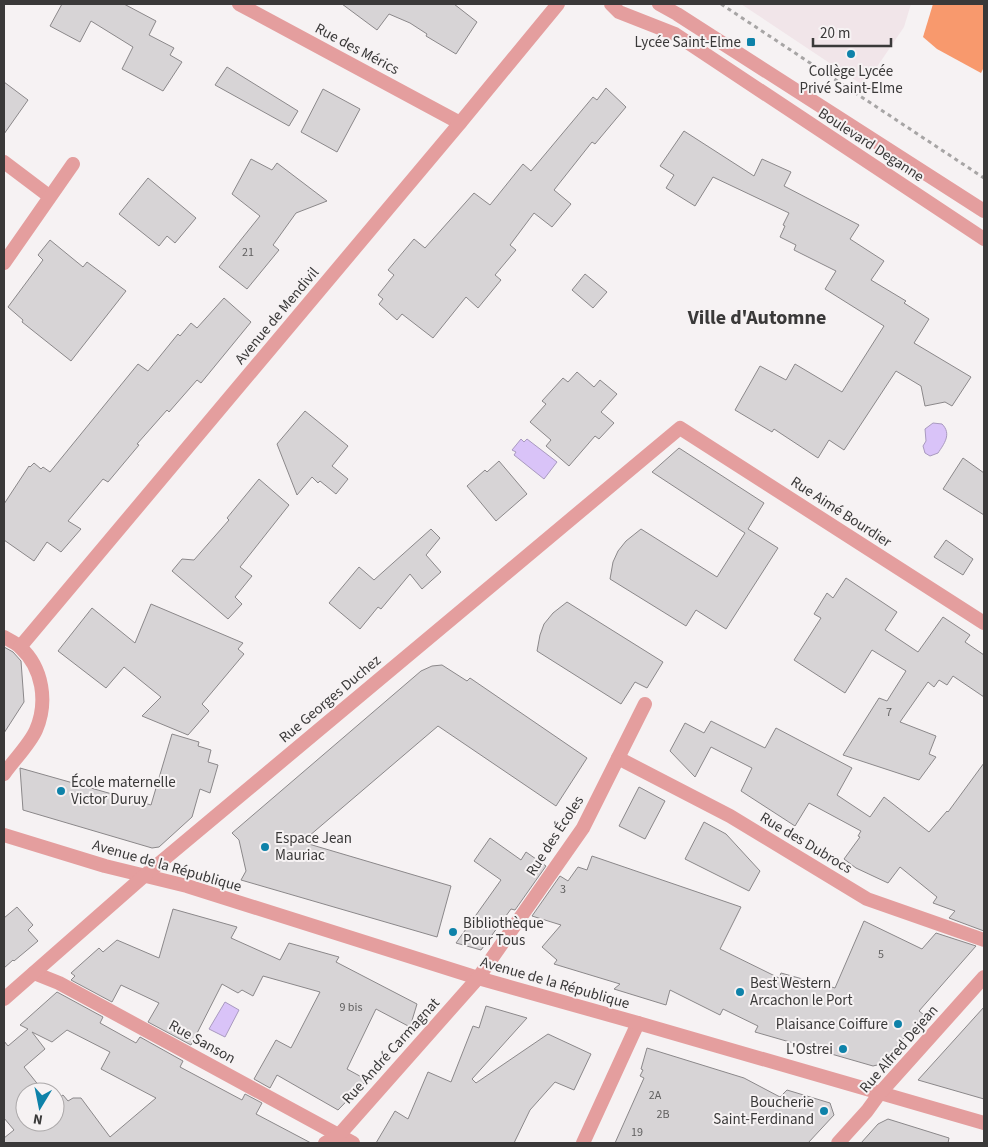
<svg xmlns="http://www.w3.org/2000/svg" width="988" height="1147" viewBox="0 0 988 1147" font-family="'Source Sans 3',sans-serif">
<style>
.built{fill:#f1e5e9}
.forest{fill:#f8996d}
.water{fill:#d9c3f8;stroke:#a99abf}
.building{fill:#d7d4d6;stroke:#8b888a;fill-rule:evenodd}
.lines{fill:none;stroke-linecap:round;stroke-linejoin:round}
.path{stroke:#a7a5a5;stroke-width:3;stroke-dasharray:4 4;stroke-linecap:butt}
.pedestrian{stroke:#e49e9e;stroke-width:14}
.minor{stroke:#e49e9e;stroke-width:14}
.tertiary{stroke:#e49e9e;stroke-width:14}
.poi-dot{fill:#0e82a9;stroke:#f6f2f3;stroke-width:2}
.labels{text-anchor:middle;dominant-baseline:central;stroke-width:4;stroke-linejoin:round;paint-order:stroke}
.number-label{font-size:12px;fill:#616060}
.poi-label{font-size:15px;fill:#3a3939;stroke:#f6f2f3;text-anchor:end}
.street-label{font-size:15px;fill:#3a3939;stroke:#f6f2f3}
.district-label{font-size:20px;font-weight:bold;fill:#3a3939;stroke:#f6f2f3}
</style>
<rect width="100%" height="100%" fill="#f6f2f3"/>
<polygon class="built" points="741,4 911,4 904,27 864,86"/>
<polygon class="forest" points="933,4 984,4 984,67 981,73 937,49 923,37"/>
<g class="water">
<path d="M933,423L942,424C952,434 944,444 938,453L930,456L925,453L923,446L926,441L925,429Z"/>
<polygon points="521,439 524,442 527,439 557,462 544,479 514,455 516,452 512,450"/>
<polygon points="225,1002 239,1010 225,1037 209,1029"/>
</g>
<g class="building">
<polygon points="62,4 124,4 156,21 149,35 174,48 170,55 182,62 163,91 122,69 133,47 91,21 80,42 50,26"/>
<polygon points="342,4 454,4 477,22 456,54 426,36 427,34 410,23 389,14 377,30"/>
<polygon points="227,67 298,111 289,126 215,85"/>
<polygon points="4,82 28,100 4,134"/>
<polygon points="606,88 626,107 595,144 592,142 554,190 571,204 552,227 534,213 510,245 516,250 495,275 501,280 478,308 466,297 433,338 402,314 397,320 379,304 383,299 378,295 394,275 388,270 414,239 425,248 474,193 490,205 523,164 531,171 593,97 597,100"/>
<polygon points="323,89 360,109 337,152 301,132"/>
<polygon points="684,131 754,176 762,159 791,172 784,186 859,225 850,239 884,261 871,280 906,301 904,303 929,319 914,343 971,377 952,406 945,402 925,406 921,386 896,371 844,450 829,440 818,458 774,429 772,432 735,410 760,366 786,380 795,364 842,392 884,326 825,289 836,271 794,250 796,245 780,237 785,226 783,225 789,213 713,177 695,206 666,188 674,175 660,166"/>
<polygon points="251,159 272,170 277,163 327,201 296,213 273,245 279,250 247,289 219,267 260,216 232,194"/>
<polygon points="148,178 196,218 175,243 167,236 159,246 119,214"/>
<polygon points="50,240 83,267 87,262 126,291 71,361 22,322 23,320 8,307 43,260 38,255"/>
<polygon points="585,274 607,292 593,308 572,290"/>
<polygon points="224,298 251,322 201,383 197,380 169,412 167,410 137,444 139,445 108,482 103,479 68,521 81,529 61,552 47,542 34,561 4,540 4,504 29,466 30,467 34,463 41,469 43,467 50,472 138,364 148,371 178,334 180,336 191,323 197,328"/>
<polygon points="577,372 594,387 600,380 617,394 601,412 614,423 599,439 595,436 569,466 546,446 551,440 530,422 546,404 542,401 563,378 568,382"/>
<polygon points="305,411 348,446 332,466 348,479 336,494 320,481 318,483 312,477 297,495 277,444"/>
<polygon points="679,448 764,503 748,529 778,548 726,629 696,610 686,626 610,579 613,562 618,551 626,541 641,529 717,577 745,533 652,472"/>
<polygon points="963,458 984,473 984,515 943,489"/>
<polygon points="499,461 527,494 496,521 467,486 485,470 487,472"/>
<polygon points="259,479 289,505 240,567 252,576 235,597 242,604 228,619 172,571 182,559 194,560 229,520 227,518"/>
<polygon points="431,529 440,538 426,555 441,572 422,589 410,574 381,609 378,607 360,629 329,603 359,567 374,580"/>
<polygon points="946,540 973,559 963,575 934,557"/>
<polygon points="846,578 897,612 885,630 918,652 943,617 970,635 965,642 984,655 984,697 953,676 947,685 939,680 934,687 928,682 900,722 936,736 929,754 936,757 919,780 843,755 879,698 887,701 906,671 872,650 845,693 794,660 821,618 814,614 827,593 833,598"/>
<polygon points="567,602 663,662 647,688 635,682 621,704 537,651 540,635 544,624 553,613"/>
<polygon points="151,604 243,643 238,649 244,654 202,704 209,711 188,735 142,716 161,697 124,667 106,688 58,651 92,608 135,643"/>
<polygon points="4,647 13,652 21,661 24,702 4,733"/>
<polygon points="442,665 467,681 470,678 587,758 556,806 438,726 302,842 451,886 437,937 241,880 246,871 239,840 232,833 421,671 432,666"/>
<polygon points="711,721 765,748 776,728 852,768 837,795 870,817 884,797 929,832 947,811 948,812 984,763 984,931 949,918 955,911 933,903 937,897 900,867 888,883 856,868 844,859 860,837 858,836 861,831 809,803 795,826 741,791 752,768 711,747 695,777 670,751 685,723 704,733"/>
<polygon points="172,734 199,742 198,746 211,750 208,762 218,765 210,793 200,789 192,817 159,847 152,848 23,810 20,768 151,805"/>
<polygon points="639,787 665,801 645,839 619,826"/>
<polygon points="704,822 726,834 760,871 749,891 685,859"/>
<polygon points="490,838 521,860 526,852 546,866 515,910 511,909 481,950 456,943 501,880 474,861"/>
<polygon points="592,856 741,907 720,949 779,978 781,973 835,988 864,921 922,949 936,933 976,946 919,1011 924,1015 881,1064 873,1066 755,1032 758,1026 723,1009 720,1015 670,990 666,1005 614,989 620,984 554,964 557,960 542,947 561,925 532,916 560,876 568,881 578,867 587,870"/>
<polygon points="17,907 33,925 28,930 38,941 14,961 13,960 4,968 4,918"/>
<polygon points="173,909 237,927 231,938 280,960 289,943 339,957 336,962 417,1004 410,1027 376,1009 347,1069 367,1080 338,1110 277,1075 270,1088 254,1079 276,1040 291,1048 320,992 263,976 253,996 242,990 238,993 222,984 191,1045 148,1022 159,1003 121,985 112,1002 71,980 75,976 71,973 99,948 103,952 117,940 159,958"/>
<path d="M57,992L103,1017L100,1023L136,1043L140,1037L183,1061L180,1067L242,1100L245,1094L262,1103L256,1114L311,1143H4V1138L14,1130L4,1118V1041L8,1046L28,1029L20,1025ZM67,1030L110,1052L101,1069L156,1098L110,1137L81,1098H73L68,1101L63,1095L55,1100V1122H25V1092H44L24,1067L45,1049L32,1032L52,1042Z"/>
<polygon points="486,1006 527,1018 472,1079 476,1083 548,1034 591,1054 574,1090 555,1082 530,1110 514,1143 376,1143 395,1111 408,1119 428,1072 451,1082 473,1026 479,1028"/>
<polygon points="984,1007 984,1099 918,1080 956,1038"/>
<polygon points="647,1048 744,1078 780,1097 787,1090 830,1103 834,1115 808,1143 615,1143 644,1078 640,1076 643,1070 641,1069"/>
<polygon points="888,1119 949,1138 948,1143 861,1143 878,1124"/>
</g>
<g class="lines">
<polyline class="path" points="721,4 984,178"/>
<polyline class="pedestrian" points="583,1143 638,1023"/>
<g class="minor">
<polyline points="239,4 460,123"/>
<polyline points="4,162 49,196"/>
<polyline points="4,263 73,164"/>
<path d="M4,637C9,640 16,643 20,647C43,668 48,702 36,730C30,744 13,761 4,774"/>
<polyline points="20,647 460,123 558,4"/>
<polyline points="618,758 730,816 867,899 984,940"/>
<polyline points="4,835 105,866 187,886 478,978 638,1023 984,1123"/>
<polyline points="34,973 59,983 353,1143"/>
<polyline points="4,999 144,876 680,428 984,623"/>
<polyline points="325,1143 339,1135 478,978 583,828 645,704"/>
<polyline points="838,1143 867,1111 880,1093 984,977"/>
</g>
<g class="tertiary">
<polyline points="611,4 619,12 675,34 984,239"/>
<polyline points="659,4 677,14 984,211"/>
</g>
</g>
<g class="poi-dot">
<rect x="746" y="37" width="10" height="10" rx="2.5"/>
<circle cx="851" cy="54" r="5"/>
<circle cx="61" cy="791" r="5"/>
<circle cx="265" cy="847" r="5"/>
<circle cx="453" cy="932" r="5"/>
<circle cx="740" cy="992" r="5"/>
<circle cx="898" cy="1024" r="5"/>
<circle cx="843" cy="1049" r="5"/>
<circle cx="824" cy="1111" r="5"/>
</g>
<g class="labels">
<g class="number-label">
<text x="248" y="252">21</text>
<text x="889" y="712">7</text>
<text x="563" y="889">3</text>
<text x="881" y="954">5</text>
<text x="351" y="1007">9 bis</text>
<text x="655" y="1095">2A</text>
<text x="663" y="1114">2B</text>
<text x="637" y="1132">19</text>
</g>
<g class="poi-label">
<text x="741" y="42">Lycée Saint-Elme</text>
<text x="851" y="71" text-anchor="middle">Collège Lycée<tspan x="851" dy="17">Privé Saint-Elme</tspan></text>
<text x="71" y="782" text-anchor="start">École maternelle<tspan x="71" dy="17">Victor Duruy</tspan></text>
<text x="275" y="838" text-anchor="start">Espace Jean<tspan x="275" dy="17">Mauriac</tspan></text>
<text x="463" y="923" text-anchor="start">Bibliothèque<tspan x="463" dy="17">Pour Tous</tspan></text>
<text x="750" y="983" text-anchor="start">Best Western<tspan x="750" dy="17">Arcachon le Port</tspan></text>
<text x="888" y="1024">Plaisance Coiffure</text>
<text x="833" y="1049">L'Ostrei</text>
<text x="814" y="1102">Boucherie<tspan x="814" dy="17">Saint-Ferdinand</tspan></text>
</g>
<g class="street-label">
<text transform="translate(357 49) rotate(28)">Rue des Mérics</text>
<text transform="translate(871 145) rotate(33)">Boulevard Deganne</text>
<text transform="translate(277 316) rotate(-50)">Avenue de Mendivil</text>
<text transform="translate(841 512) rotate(33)">Rue Aimé Bourdier</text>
<text transform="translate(330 699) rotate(-40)">Rue Georges Duchez</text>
<text transform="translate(555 836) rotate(-57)">Rue des Écoles</text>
<text transform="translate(806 843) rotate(31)">Rue des Dubrocs</text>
<text transform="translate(167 866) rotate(16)">Avenue de la République</text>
<text transform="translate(555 983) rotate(16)">Avenue de la République</text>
<text transform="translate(202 1042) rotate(29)">Rue Sanson</text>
<text transform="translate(899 1049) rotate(-49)">Rue Alfred Dejean</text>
<text transform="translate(391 1051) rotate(-48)">Rue André Carmagnat</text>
</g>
<g class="district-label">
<text x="757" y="318">Ville d'Automne</text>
</g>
</g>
<rect width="988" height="1147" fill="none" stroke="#3a3939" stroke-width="10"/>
<g transform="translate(40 1107) rotate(190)"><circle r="24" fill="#f6f2f3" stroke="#aba8a9"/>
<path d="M0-4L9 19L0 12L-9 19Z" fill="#0e82a9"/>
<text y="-8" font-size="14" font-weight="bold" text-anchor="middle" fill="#3a3939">N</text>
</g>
<path d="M813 38v8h78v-8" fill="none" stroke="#3a3939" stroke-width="2.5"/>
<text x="820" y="38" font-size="15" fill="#3a3939" stroke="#f6f2f3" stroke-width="4" paint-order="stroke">20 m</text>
</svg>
